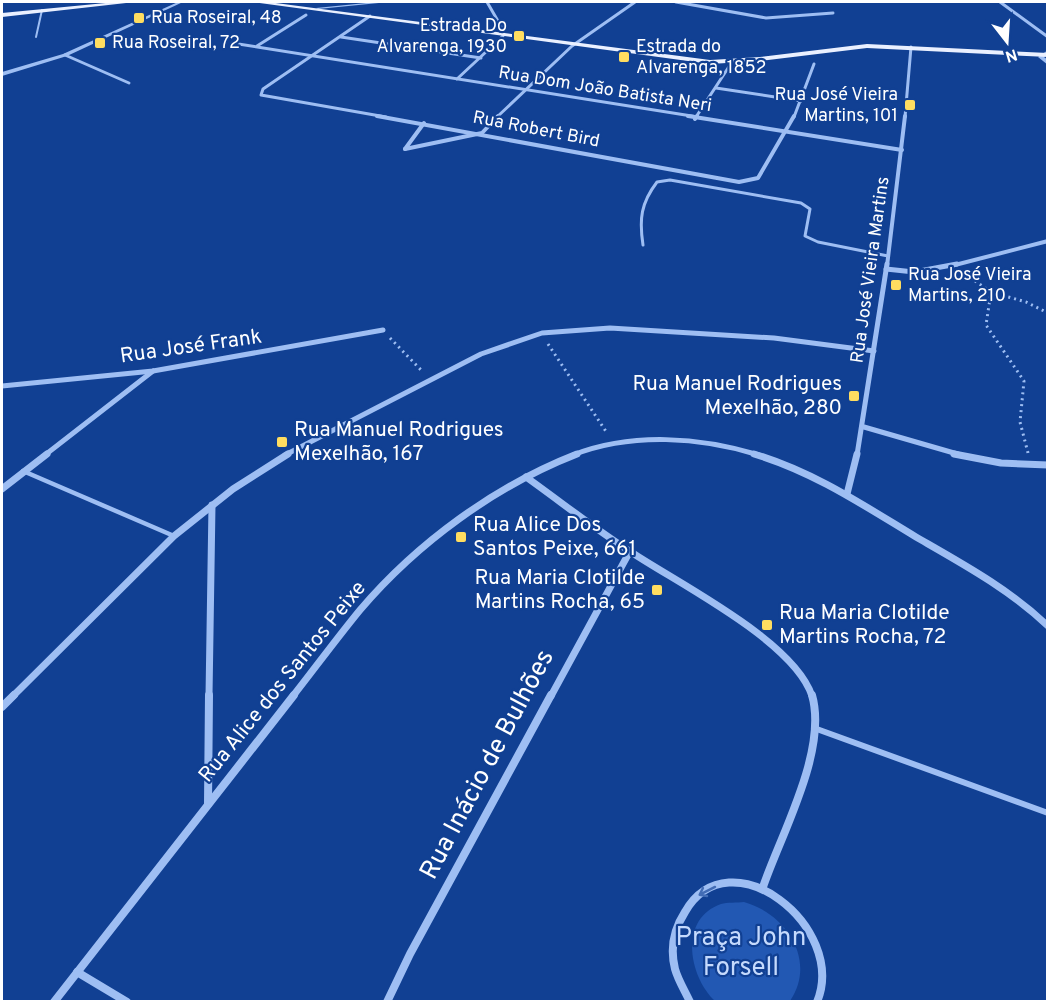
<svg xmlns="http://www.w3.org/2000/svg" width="1049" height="1003" viewBox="0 0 1049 1003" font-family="Overpass,sans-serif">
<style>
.green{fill:#2258b3}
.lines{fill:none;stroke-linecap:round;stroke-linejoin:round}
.path{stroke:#9ebef3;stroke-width:3;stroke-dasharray:2 4;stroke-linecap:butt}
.service-far3{stroke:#9ebef3;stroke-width:2}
.service-far2{stroke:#9ebef3;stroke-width:3}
.service-far1{stroke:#9ebef3;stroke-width:4.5}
.service{stroke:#9ebef3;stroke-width:6}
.minor-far4{stroke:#9ebef3;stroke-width:3}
.minor-far3{stroke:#9ebef3;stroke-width:4}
.minor-far2{stroke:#9ebef3;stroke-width:5}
.minor-far1{stroke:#9ebef3;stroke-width:7}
.minor{stroke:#9ebef3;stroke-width:8}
.tertiary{fill:#9ebef3;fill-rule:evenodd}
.primary{fill:#eaf0ff;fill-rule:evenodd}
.oneway{stroke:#426cb5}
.poi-dot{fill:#ffdd60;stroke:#114093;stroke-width:2}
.labels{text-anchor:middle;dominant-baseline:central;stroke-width:4.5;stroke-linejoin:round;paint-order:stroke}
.far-poi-label{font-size:18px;fill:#fff;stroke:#114093;text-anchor:start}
.far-street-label{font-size:18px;fill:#fff;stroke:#114093}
.street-label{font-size:21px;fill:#fff;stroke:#114093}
.poi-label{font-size:21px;fill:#fff;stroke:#114093;text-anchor:start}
.near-street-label{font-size:26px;fill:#fff;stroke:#114093}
.near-park-label{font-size:26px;fill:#c5dafd;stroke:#114093}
</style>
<rect width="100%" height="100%" fill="#114093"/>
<path class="green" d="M744,902C787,914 817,961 790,1001H715C689,977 678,919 721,904C727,902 737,903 744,902Z"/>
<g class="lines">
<g class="path">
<polyline points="965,274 991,292 986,325 1024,381 1020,422 1028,453"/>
<polyline points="991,292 1026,302 1048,313"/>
<polyline points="390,338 422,371"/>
<polyline points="548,344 607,433"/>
</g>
<polyline class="service-far3" points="36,37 42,10"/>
<path class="service-far2" d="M643,245C639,219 641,203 657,182L670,180L801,203L810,209L805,236L818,242L888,256"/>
<polyline class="service-far1" points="23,471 174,536"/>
<polyline class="service" points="814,728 1048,813"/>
<g class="minor-far4">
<polyline points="676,2 766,18 833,13"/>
<polyline points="1000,2 1048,37"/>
<polyline points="370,16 263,89 261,95 386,117"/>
<polyline points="341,37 481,58"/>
<polyline points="232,43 698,117"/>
<polyline points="257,46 306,15"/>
<polyline points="65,55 129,83"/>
<polyline points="457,79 503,36 502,28 487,2"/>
<polyline points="716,88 801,101"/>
<polyline points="497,117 572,46 635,2"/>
<polyline points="696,117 732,62"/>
<polyline points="794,117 814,64"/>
<polyline points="905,117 911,47"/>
</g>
<g class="minor-far3">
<polyline points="377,116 739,182 758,178 794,116"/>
<polyline points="688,116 902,150"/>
<polyline points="695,119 697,116"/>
<polyline points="405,149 482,133 498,116"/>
<polyline points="405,149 424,123"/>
<polyline points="887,266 905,116"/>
<polyline points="951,266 1048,241"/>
</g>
<g class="minor-far2">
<polyline points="886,269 914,272 957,264"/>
<polyline points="2,386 153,371 383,330"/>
<polyline points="864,427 961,455"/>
<polyline points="45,455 153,371"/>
<polyline points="285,455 481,354 542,333 610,328 774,338 874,351"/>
<path d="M573,455C632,432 700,437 759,455"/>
<polyline points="857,455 887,264"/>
</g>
<g class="minor-far1">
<path d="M754,454C814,472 863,505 916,537C963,564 1009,589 1048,626"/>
<polyline points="954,454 1001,463 1048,465"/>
<path d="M526,477C561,502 595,529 631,552C679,584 794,641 812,696"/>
<polyline points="2,489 47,454"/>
<polyline points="847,494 857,454"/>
<polyline points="13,696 174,536 233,489 288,454"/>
<polyline points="209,696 212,505"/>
<path d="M293,696C315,668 337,638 360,610C417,543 495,486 577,454"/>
<polyline points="551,696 630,551"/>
</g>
<g class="minor">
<polyline points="2,707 14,695"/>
<polyline points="208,804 209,695"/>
<path d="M763,887C781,834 828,751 812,695"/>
<polyline points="77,972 127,1002"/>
<polyline points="54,1002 294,695"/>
<polyline points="387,1002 410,954 551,695"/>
<path d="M690,1002C685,991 678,980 675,969C670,949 674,929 685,912C730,834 848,927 817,1002"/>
</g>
<g class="tertiary">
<polygon points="178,2 183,2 67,56 2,76 2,72 63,54"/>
<polygon points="376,2 389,2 318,9 316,8"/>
<polygon points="1048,50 1048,54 1044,57 1048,60 1048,65 1038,57"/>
</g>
<g class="primary">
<polygon points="116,2 135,2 2,17 2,13"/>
<polygon points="253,2 268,2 710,60 760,57 867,44 1048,53 1048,57 867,48 760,61 710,64"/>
</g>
</g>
<defs><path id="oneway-shaft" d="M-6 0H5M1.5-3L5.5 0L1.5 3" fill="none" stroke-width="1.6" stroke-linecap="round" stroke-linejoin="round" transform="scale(1.5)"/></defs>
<use class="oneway" href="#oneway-shaft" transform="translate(707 891) rotate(153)"/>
<g class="poi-dot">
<rect x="133" y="12" width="12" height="12" rx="3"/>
<rect x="513" y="30" width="12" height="12" rx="3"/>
<rect x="94" y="37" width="12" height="12" rx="3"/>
<rect x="618" y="51" width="12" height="12" rx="3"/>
<rect x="904" y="99" width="12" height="12" rx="3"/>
<rect x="890" y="279" width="12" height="12" rx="3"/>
<rect x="848" y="390" width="12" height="12" rx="3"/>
<rect x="276" y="436" width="12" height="12" rx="3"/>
<rect x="455" y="531" width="12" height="12" rx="3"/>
<rect x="651" y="584" width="12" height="12" rx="3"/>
<rect x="761" y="619" width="12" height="12" rx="3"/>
</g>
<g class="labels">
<g class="far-poi-label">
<text x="151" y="18">Rua Roseiral, 48</text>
<text x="507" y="26" text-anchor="end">Estrada Do<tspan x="507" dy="21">Alvarenga, 1930</tspan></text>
<text x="112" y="43">Rua Roseiral, 72</text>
<text x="636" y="47">Estrada do<tspan x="636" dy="21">Alvarenga, 1852</tspan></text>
<text x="898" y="95" text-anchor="end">Rua José Vieira<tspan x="898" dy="21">Martins, 101</tspan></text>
<text x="908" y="275">Rua José Vieira<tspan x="908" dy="21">Martins, 210</tspan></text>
</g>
<g class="far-street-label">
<text transform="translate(605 90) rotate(9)">Rua Dom João Batista Neri</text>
<text transform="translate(536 130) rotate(11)">Rua Robert Bird</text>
<text transform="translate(871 270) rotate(-82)">Rua José Vieira Martins</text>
</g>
<g class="street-label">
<text transform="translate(191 347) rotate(-8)">Rua José Frank</text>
<text transform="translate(283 682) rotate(-51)">Rua Alice dos Santos Peixe</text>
</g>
<g class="poi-label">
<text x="842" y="384" text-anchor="end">Rua Manuel Rodrigues<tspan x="842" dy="24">Mexelhão, 280</tspan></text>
<text x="294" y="430">Rua Manuel Rodrigues<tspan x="294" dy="24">Mexelhão, 167</tspan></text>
<text x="473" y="525">Rua Alice Dos<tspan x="473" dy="24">Santos Peixe, 661</tspan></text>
<text x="645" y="578" text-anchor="end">Rua Maria Clotilde<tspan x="645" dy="24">Martins Rocha, 65</tspan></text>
<text x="779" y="613">Rua Maria Clotilde<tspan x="779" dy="24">Martins Rocha, 72</tspan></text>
</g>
<g class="near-street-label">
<text transform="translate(488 765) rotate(-62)">Rua Inácio de Bulhões</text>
</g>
<g class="near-park-label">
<text x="741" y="938">Praça John<tspan x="741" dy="30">Forsell</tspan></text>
</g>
</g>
<rect width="1049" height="1003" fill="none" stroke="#ffffff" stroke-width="6"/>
<g transform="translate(1007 42) rotate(163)" stroke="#114093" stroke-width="4.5" paint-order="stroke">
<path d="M0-4.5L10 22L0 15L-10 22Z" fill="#ffffff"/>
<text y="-9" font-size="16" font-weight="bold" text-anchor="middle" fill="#ffffff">N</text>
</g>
</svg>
